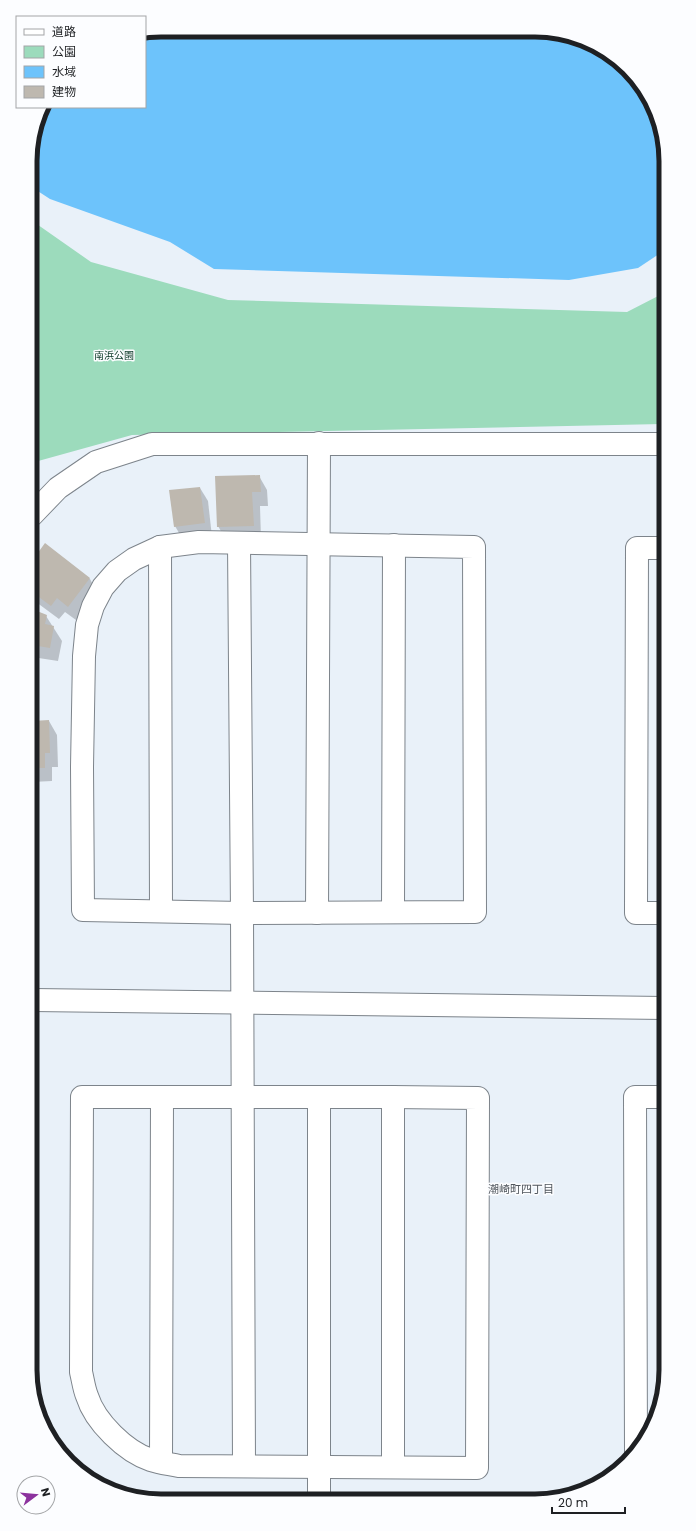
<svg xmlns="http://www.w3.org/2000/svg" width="696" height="1531" viewBox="0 0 696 1531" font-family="Poppins,'Noto Sans JP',sans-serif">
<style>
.green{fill:#9cdbbc}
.water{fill:#6dc3fb}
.shadow{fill:#0003}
.building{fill:#beb8af}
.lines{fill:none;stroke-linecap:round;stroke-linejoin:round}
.minor-casing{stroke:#7d848b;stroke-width:24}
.tertiary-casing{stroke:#7d848b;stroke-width:24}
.minor{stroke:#fff;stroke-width:22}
.tertiary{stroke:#fff;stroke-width:22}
.labels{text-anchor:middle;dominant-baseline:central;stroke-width:3;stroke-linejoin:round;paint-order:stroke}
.park-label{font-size:10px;fill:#083624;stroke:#fcfdff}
.neighbourhood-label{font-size:11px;fill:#50565d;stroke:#fcfdff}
.rim{fill:none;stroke:#1e2023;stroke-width:5}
</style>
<rect width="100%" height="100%" fill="#e9f1f9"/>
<polygon class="green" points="31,220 91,262 228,300 627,312 662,294 662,424 132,435 31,463"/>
<polygon class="water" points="161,30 560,32 621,63 644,89 661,127 662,252 638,268 569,280 214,269 170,242 50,199 30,186 30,153 43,107 145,107 145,33"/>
<g class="shadow">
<polygon points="259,476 267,490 268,506 260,506 261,539 226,540 218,526"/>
<polygon points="200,488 208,501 212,537 183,540 175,526"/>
<polygon points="45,545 90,579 97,592 76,620 65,612 59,619 36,602 32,595 32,562"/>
<polygon points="32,610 46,616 62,641 58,661 32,657"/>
<polygon points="49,721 57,735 58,767 52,767 52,781 32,782 32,722"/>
</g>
<g class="building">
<polygon points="260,475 261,492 252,492 254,526 217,527 215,476"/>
<polygon points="200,487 205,523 174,527 169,490"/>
<polygon points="45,543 90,578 68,607 57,598 51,606 32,592 32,582 34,579 32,577 32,561"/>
<polygon points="32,609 47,615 45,624 54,626 50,648 32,645"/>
<polygon points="49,720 50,753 45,753 45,768 32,768 32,721"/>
</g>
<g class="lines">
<g class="minor-casing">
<g id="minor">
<polygon points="199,542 474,547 475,912 242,913 83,910 82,767 84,656 87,625 93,606 103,587 117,571 134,559 160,547"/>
<polyline points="239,543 242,913 244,1466"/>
<polyline points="160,547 161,911"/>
<polyline points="663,548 637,548 636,913 664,913"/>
<polyline points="393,912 394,545"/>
<polyline points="317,913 319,443"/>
<path d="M82,1097H393L478,1098L477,1468L179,1466C170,1464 160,1463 151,1460C126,1452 95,1422 87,1396C84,1389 83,1380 81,1372Z"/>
<polyline points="319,1098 319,1498"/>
<polyline points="636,1453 635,1097 665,1097"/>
<polyline points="161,1462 162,1097"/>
<polyline points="393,1467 393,1097"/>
</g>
</g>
<g class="tertiary-casing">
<g id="tertiary">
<polyline points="32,515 58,488 96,462 152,444 663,444"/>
<polyline points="33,1000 664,1008"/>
</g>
</g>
<use href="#minor" class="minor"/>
<use href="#tertiary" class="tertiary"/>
</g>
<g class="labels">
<g class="park-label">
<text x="114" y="355">南浜公園</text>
</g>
<g class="neighbourhood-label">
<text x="521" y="1189">潮崎町四丁目</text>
</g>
</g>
<path d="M0 0H696V1531H0ZM161 37H535A124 124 0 0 1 659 161V1370A124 124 0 0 1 535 1494H161A124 124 0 0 1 37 1370V161A124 124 0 0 1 161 37Z" fill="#fcfdff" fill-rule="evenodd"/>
<path class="rim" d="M161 37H535A124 124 0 0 1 659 161V1370A124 124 0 0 1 535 1494H161A124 124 0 0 1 37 1370V161A124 124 0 0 1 161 37Z"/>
<rect x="16" y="16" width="130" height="92" fill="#fcfdff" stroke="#a3a5a7"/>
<rect x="24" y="29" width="20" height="6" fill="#ffffff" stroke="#a3a5a7"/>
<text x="52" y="36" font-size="12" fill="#1e2023">道路</text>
<rect x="24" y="46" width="20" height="12" fill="#9cdbbc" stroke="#a3a5a7"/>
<text x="52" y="56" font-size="12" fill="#1e2023">公園</text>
<rect x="24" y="66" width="20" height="12" fill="#6dc3fb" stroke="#a3a5a7"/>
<text x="52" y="76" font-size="12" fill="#1e2023">水域</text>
<rect x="24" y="86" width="20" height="12" fill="#beb8af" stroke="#a3a5a7"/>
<text x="52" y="96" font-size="12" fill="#1e2023">建物</text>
<g transform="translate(36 1495) rotate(74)"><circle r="19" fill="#fcfdff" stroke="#a3a5a7"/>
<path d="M0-3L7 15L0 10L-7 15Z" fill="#8c329e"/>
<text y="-6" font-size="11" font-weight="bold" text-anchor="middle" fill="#1e2023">N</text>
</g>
<path d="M552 1507v6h73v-6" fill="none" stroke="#1e2023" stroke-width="2"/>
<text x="558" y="1507" font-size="12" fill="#1e2023" stroke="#fcfdff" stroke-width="3" paint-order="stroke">20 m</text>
</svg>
